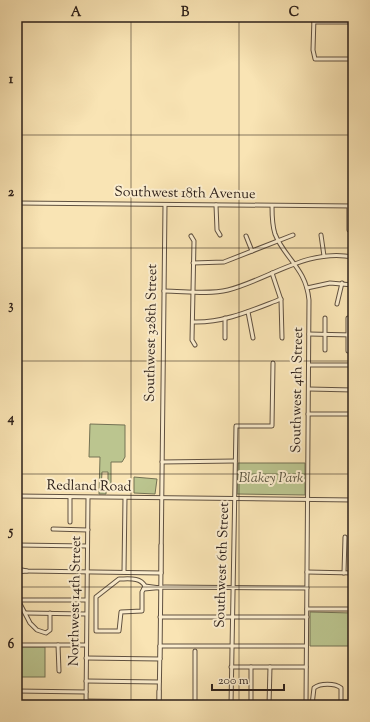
<svg xmlns="http://www.w3.org/2000/svg" width="370" height="722" viewBox="0 0 370 722" font-family="'Sorts Mill Goudy',serif">
<style>
.green{fill:#bbc58f;stroke:#747254}
.lines{fill:none;stroke-linecap:round;stroke-linejoin:round}
.minor-casing{stroke:#605140;stroke-width:5}
.minor{stroke:#fbedce;stroke-width:3}
.grid{fill:none;stroke:#2d201a;stroke-width:1;stroke-opacity:0.55}
.labels{text-anchor:middle;dominant-baseline:central;stroke-width:4;stroke-linejoin:round;paint-order:stroke}
.street-label{font-size:14px;fill:#2d201a;stroke:#fbedce}
.park-label{font-size:14px;font-style:italic;fill:#58523d;stroke:#fbedce}
.neatline{fill:none;stroke:#2d201a;stroke-width:1.5}
.grid-label{font-size:13px;text-anchor:middle;font-weight:bold;fill:#2d201a}
</style>
<rect width="100%" height="100%" fill="#f9e4b4"/>
<filter id="stains"><feTurbulence type="fractalNoise" baseFrequency=".005" numOctaves="4"/><feColorMatrix values="0 0 0 0 .2 0 0 0 0 .09 0 0 0 0 .02 0 0 0 .5 -.17"/></filter>
<radialGradient id="worn" r=".72"><stop offset=".6" stop-color="#630" stop-opacity="0"/><stop offset="1" stop-color="#630" stop-opacity=".3"/></radialGradient>
<g class="green">
<polygon points="90,424 125,425 125,457 122,462 111,462 111,484 108,484 108,472 102,472 101,489 106,489 106,494 99,494 100,457 89,457"/>
<polygon points="238,463 305,463 305,495 237,494"/>
<polygon points="134,477 157,479 155,494 134,493"/>
<polygon points="310,612 353,613 353,646 310,646"/>
<rect x="17" y="647" width="28" height="30"/>
</g>
<g class="lines">
<g class="minor-casing">
<g id="minor">
<polyline points="314,17 313,50 315,59 353,59"/>
<polyline points="314,22 353,22"/>
<polyline points="17,203 353,206"/>
<polyline points="216,205 217,230 220,235"/>
<path d="M272,206C272,216 272,225 275,234C285,259 306,268 309,300L306,705"/>
<polyline points="349,230 349,206"/>
<polyline points="321,235 324,256"/>
<polyline points="191,236 194,241 192,340 195,345"/>
<polyline points="246,236 252,251"/>
<polyline points="193,263 224,262 293,235"/>
<polyline points="272,273 281,300 282,338"/>
<polyline points="307,288 330,283 353,285"/>
<path d="M164,291C184,291 208,295 228,290C270,279 307,248 353,257"/>
<polyline points="337,304 342,283"/>
<polyline points="248,312 253,338"/>
<polyline points="225,318 225,338"/>
<path d="M193,322C224,323 252,310 281,299"/>
<polyline points="309,334 353,335"/>
<polyline points="325,350 325,318"/>
<polyline points="348,351 348,318"/>
<polyline points="309,365 353,365"/>
<polyline points="309,389 353,390"/>
<polyline points="308,414 353,414"/>
<polyline points="162,462 235,461"/>
<polyline points="17,496 353,500"/>
<polyline points="70,522 70,497"/>
<polyline points="53,529 88,530"/>
<polyline points="17,545 87,546"/>
<polyline points="17,569 27,571 161,573"/>
<polyline points="17,572 27,571"/>
<polyline points="124,572 125,498"/>
<polyline points="307,572 353,573"/>
<polyline points="161,573 161,545"/>
<polyline points="344,573 345,537"/>
<path d="M119,579C129,579 140,577 145,586L142,592V611L121,612L119,631H96V597Z"/>
<polyline points="145,586 160,588"/>
<polyline points="144,589 165,587 307,588"/>
<polyline points="17,600 86,600"/>
<polyline points="18,600 30,623 37,630 46,633 50,630 50,613"/>
<polyline points="307,609 353,609"/>
<polyline points="26,613 86,614"/>
<polyline points="160,617 307,617"/>
<polyline points="17,645 86,645"/>
<polyline points="58,645 59,671"/>
<polyline points="160,646 306,646"/>
<polyline points="86,658 160,659"/>
<polyline points="160,659 165,205"/>
<polyline points="231,667 306,667"/>
<polyline points="86,681 159,682"/>
<polyline points="17,691 86,692"/>
<polyline points="86,701 159,702"/>
<polyline points="159,702 159,691"/>
<polyline points="86,705 88,498"/>
<polyline points="159,705 160,646"/>
<polyline points="195,705 195,651"/>
<polyline points="231,705 236,426 272,426 273,363"/>
<polyline points="251,705 251,667"/>
<polyline points="269,705 270,667"/>
<path d="M312,705L314,688C320,683 335,683 341,688V705"/>
</g>
</g>
<use href="#minor" class="minor"/>
</g>
<path class="grid" d="M131,17V705M239,17V705M17,135H353M17,248H353M17,361H353M17,474H353M17,587H353"/>
<g class="labels">
<g class="street-label">
<text transform="translate(185 194) rotate(1)">Southwest 18th Avenue</text>
<text transform="translate(152 333) rotate(-89)">Southwest 328th Street</text>
<text transform="translate(298 390) rotate(-89)">Southwest 4th Street</text>
<text transform="translate(89 487) rotate(1)">Redland Road</text>
<text transform="translate(223 565) rotate(-88)">Southwest 6th Street</text>
<text transform="translate(76 601) rotate(-89)">Northwest 14th Street</text>
</g>
<g class="park-label">
<text x="271" y="479">Blakey Park</text>
</g>
</g>
<rect width="370" height="722" fill="none" stroke="#f9e4b4" stroke-width="44"/>
<path d="M212 684v6h72v-6" fill="none" stroke="#2d201a" stroke-width="2"/>
<text x="218" y="684" font-size="12" fill="#2d201a" stroke="#fbedce" stroke-width="3" paint-order="stroke">200 m</text>
<rect x="22" y="22" width="326" height="678" class="neatline"/>
<g class="grid-label">
<text x="76" y="16">A</text>
<text x="185" y="16">B</text>
<text x="294" y="16">C</text>
<text x="11" y="83">1</text>
<text x="11" y="196">2</text>
<text x="11" y="309">3</text>
<text x="11" y="422">4</text>
<text x="11" y="535">5</text>
<text x="11" y="648">6</text>
</g>
<rect width="100%" height="100%" filter="url(#stains)"/>
<rect width="100%" height="100%" fill="url(#worn)"/>
</svg>
